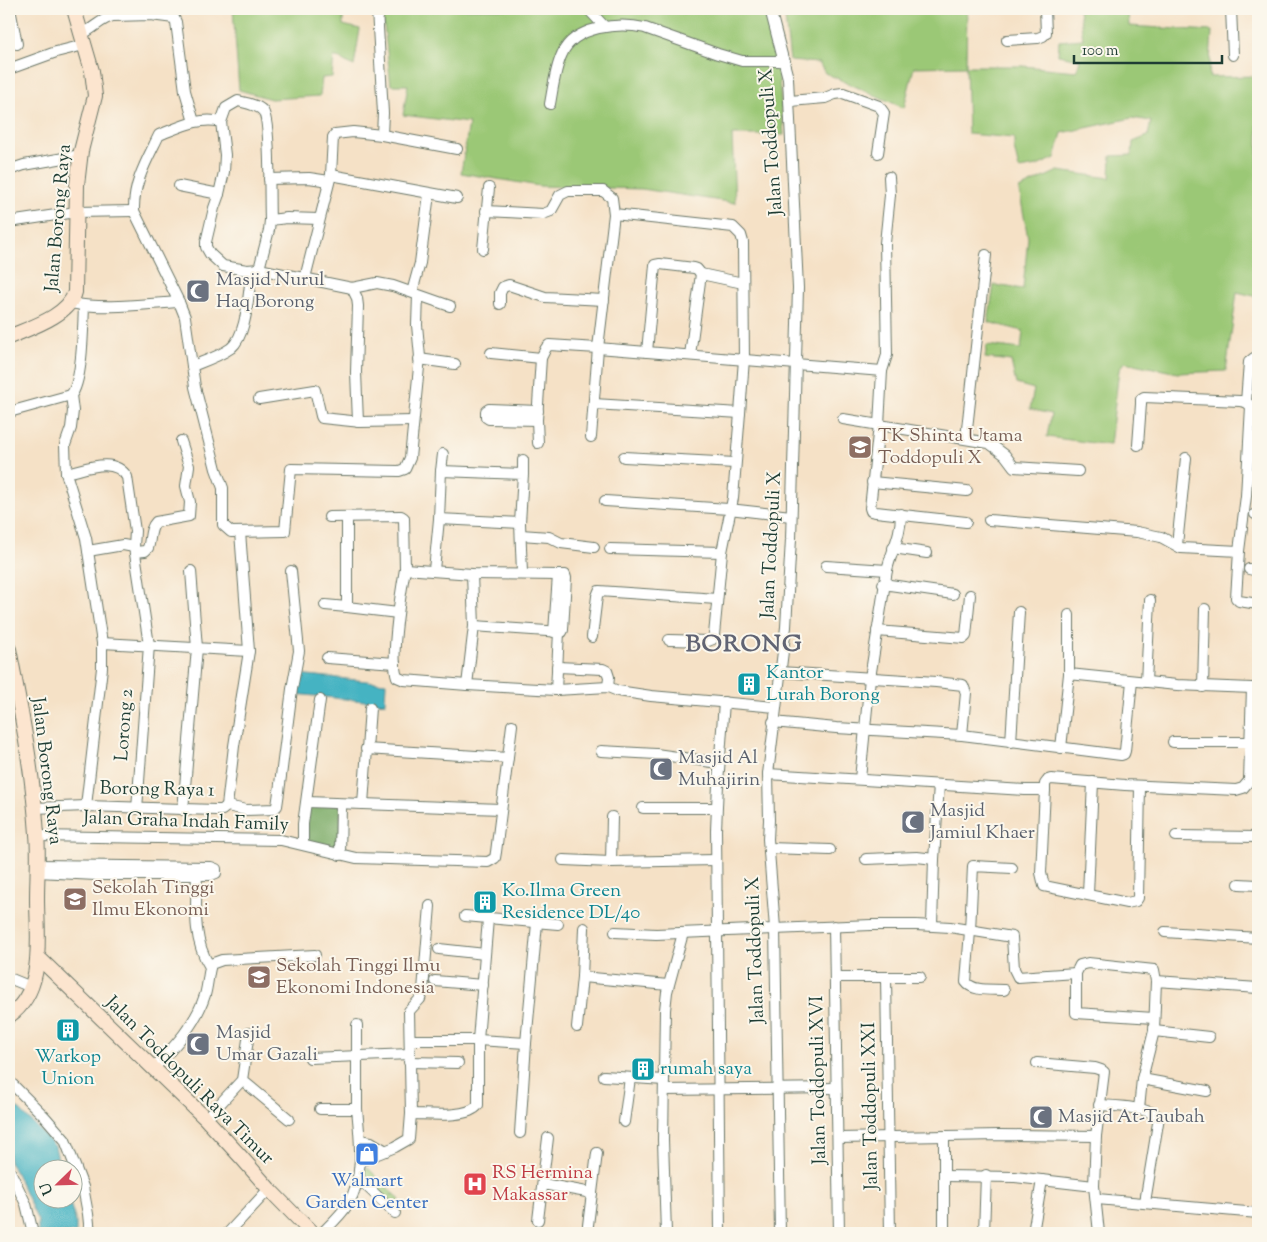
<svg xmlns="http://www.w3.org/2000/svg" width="1267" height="1242" viewBox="0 0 1267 1242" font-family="'Sorts Mill Goudy',serif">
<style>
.green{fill:#9bc876;stroke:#5d8255}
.forest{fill:#7cac67;stroke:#4e744e}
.water{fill:#45b3c2;stroke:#32787b}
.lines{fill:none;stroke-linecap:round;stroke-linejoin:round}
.minor-casing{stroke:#6a7667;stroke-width:12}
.secondary-casing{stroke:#6a7667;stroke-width:16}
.minor{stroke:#fff;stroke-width:10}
.secondary{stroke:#fce5cf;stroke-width:14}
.labels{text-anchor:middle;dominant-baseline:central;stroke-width:4;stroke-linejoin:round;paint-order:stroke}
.street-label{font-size:19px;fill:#1f3d34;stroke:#fbf7ec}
.worship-label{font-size:19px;fill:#5b616d;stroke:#fbf7ec;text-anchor:start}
.education-label{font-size:19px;fill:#785e54;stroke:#fbf7ec;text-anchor:start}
.culture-label{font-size:19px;fill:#0d838f;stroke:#fbf7ec;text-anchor:start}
.health-label{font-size:19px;fill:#be3a42;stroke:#fbf7ec;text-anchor:start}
.shop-label{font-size:19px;fill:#366cbe;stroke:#fbf7ec}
.district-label{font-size:24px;font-weight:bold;letter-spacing:1px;fill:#616473;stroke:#fbf7ec}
</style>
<rect width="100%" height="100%" fill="#fbf7ec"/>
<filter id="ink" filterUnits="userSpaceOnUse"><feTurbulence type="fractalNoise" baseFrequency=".02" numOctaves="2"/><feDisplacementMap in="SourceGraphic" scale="10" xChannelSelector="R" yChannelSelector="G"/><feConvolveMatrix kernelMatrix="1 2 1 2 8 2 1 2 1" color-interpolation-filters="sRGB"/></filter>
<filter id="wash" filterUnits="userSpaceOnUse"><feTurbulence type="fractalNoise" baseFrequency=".0096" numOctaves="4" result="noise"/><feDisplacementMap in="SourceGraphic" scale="20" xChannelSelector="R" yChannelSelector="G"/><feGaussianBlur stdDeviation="1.12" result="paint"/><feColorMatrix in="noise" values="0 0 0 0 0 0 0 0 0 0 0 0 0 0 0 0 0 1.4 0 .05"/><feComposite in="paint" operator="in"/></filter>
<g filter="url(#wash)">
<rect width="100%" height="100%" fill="#f5e1c6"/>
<g class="green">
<polygon points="233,9 343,9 343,25 360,29 354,66 334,56 332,77 322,78 320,96 271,99 239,90"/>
<polygon points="382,9 766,9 777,57 784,135 732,135 735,203 642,189 539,186 461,173 469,123 403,115 408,85 391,85"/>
<polygon points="784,9 967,9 966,66 1022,66 1077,71 1080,59 1058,55 1059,41 1083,39 1079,9 1128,9 1129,26 1212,31 1209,77 1258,76 1258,297 1237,292 1226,371 1178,373 1124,362 1119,370 1110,445 1047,437 1051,414 1030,409 1034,389 1016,384 1011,361 985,358 987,345 1021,349 1023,331 988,322 994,285 1023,289 1028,238 1019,189 1058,171 1110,178 1111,156 1132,155 1133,142 1148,136 1151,121 1132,118 1062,133 1055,158 1037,166 1019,169 1014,148 1014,138 968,134 966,66 914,67 904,108 825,73 819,63 790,61"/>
<polygon points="368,1168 393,1193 391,1196 394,1193 400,1200 393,1208 375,1187 374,1189 360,1175"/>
</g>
<polygon class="forest" points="307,802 341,805 340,855 303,844"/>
<g class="water">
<polygon points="298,674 386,683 385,703 295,694"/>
<polygon points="9,1099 55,1146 60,1169 42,1170 42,1200 69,1200 76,1222 76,1233 38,1233 38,1221 15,1171 9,1163"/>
</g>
</g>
<g filter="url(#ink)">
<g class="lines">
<g class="minor-casing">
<g id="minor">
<polyline points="10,9 17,44"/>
<polyline points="588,9 604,26"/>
<polyline points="770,9 788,78 798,288 791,539 786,627 768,774 769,820 768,839 775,928 780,1233"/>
<polyline points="1231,9 1233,55"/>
<polyline points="377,10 383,113 382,135"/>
<path d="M82,34C93,29 101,19 113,16L151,15L174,18L176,22L185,91L194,122"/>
<polyline points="1007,40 1038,38 1043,36 1046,33 1045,9"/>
<polyline points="9,69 56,52 84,45"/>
<polyline points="790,101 825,98 835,94 843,93 879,106 884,113 878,153"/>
<path d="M550,104C553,88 555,69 562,54C574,26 619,22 645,28L718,54L742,61H785"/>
<path d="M221,122L226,108L238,101C246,103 258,105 263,111C271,121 269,202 270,220L269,230L259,269"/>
<polyline points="9,170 24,165 81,155"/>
<polyline points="331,175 457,198"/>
<polyline points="269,179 309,178 329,181"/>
<polyline points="179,186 219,194"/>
<polyline points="486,211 543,214 551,211 560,195 568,191 603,191 612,198 614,214 598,348 591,437"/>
<polyline points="614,214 733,227 741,235 743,242 744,359 740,413 733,498 722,552 714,635 713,639 708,641 669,640"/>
<polyline points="270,220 287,218 319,219"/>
<polyline points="9,222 76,212 134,211"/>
<polyline points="483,249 489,188"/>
<polyline points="305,278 331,175 333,137 335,134 353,132 382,135 457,149"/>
<polyline points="352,288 357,298 358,306 356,372 358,422"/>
<polyline points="412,292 420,263 429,194"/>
<path d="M418,295L417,325L420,357L410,458L405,469L399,471L291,469L285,531L231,532L223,525V488L216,469L195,387L185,317L179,302L134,211C133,183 147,160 159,135C178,128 200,116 221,122L225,155L224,172L219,194L214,208L206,242V247L210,254L223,266L247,270L259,269L352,288L377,283L393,286L450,306"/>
<path d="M71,303C106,310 143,304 179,302"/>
<polyline points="500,304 500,293 503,287 509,285 545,297 604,300"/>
<path d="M84,306C83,325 83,382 71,395L73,411L71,428L65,445L66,473L86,538L102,643V668L86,806"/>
<polyline points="647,352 655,265 660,264 694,268 697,269 701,274"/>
<polyline points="491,353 541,358"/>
<polyline points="690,355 701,274 743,283"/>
<polyline points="419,359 455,364"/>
<path d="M192,366C205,361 220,356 231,348C248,334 248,291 252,270"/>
<polyline points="882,371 887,355 885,243 890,195 889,177"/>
<polyline points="259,399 315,390 321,416 322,418 361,422 413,421"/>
<polyline points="1246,402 1249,362 1254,358 1258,358"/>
<polyline points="594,404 740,413"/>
<polyline points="9,412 71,395"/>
<polyline points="843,419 989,443 1005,455 1014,467 1078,471"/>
<polyline points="537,420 489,419 486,417 486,411 489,409 538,411"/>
<polyline points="966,438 986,255"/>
<polyline points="538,443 537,420 541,358 546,348 549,345 598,348 882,371 879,425 870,508 871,511 876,512 966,522"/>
<polyline points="1138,445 1141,404 1141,399 1144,397 1240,401 1246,402 1251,406"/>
<polyline points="624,457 735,463"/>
<polyline points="441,471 443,454"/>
<path d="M66,473C86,469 114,456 127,477L135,531L134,547L149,645L137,809"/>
<polyline points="523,474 523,460"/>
<polyline points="872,482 967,491"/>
<polyline points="605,501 729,509 791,516"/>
<polyline points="1255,514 1258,515"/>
<polyline points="329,517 401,516 404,518 405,569"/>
<polyline points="347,517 347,607 398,613"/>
<polyline points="439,519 520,523"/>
<polyline points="989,520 1137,532 1161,537 1181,548 1239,551 1236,598 1239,601 1258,604"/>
<polyline points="521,535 549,537 561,543 594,547"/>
<polyline points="1177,545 1186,458"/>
<polyline points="893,548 927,553"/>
<polyline points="610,549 722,552"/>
<polyline points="88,551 123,545 134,547"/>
<polyline points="1239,551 1246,496 1251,406 1257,406"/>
<path d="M135,552L145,551L148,548C151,540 149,529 156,522L189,516L190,502L186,486L189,466L181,441"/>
<path d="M826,566L887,570C892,549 901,536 901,514"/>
<polyline points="1249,569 1258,571"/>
<polyline points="434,570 439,519 441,471 523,474 520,523 522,573"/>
<polyline points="883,584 953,594"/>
<polyline points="325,605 347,607"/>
<polyline points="1069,615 1069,674"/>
<path d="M474,626L562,632L563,630L566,578L565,575H558L472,574L405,569C401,592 390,658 397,677L404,680L467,685L556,690L608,687L618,691L651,696L775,707"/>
<polyline points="877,631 964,638 966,636 970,595"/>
<polyline points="554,632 558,575"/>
<polyline points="592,637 597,596 599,591 717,599"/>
<polyline points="102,643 249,651"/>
<polyline points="327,658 395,663"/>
<polyline points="557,667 603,669 607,671 609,677 608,687"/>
<polyline points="780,672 936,682 963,685 966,693 962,735"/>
<polyline points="1146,682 1150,600"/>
<polyline points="467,685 474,626 472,574"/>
<polyline points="1203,687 1205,609"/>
<polyline points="556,690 559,632"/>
<polyline points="773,722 836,728 962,735 1121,755 1124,754 1125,751 1132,681"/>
<polyline points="1011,742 1019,612"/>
<polyline points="1173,742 1251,742"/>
<polyline points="1061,748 1069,674 1177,685 1252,688"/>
<polyline points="366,749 508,758"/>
<polyline points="601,751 656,754 719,763"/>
<polyline points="768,774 1025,790 1045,790 1045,784 1048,780 1051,779 1125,785 1236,790 1243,788 1249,781 1252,688 1258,688"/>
<polyline points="860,779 870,678 887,570"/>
<polyline points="1045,790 1041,873 1044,886 1127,903 1136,901 1138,898 1140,786"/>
<polyline points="307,802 501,809"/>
<polyline points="363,804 370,708"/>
<polyline points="227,806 234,746 249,651 240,532"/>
<polyline points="35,808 86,806 216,810 222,810 227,806 246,810 274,809 277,806 279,792 292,689 299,651 291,571"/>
<polyline points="643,808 716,808"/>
<polyline points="183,810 197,648 191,571"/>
<polyline points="38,836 281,840 356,858 488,862 495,858 496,852 512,725"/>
<polyline points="1176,836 1258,837"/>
<polyline points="303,844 303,824 320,700"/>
<polyline points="769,848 830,850"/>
<polyline points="340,855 341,805"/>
<polyline points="866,859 917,857 934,859"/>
<polyline points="563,860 611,862 716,860"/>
<polyline points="611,862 612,817"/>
<polyline points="38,872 96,875 211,875 216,873 216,869 211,867 38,865"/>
<path d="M197,875C196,907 192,939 210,967"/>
<polyline points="1239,884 1258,885"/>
<polyline points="1088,894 1093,782"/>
<polyline points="465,916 558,924"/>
<polyline points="932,925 934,859 939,785"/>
<polyline points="834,926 839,1233"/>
<polyline points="615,932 656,934 871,925 916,925 950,927 1012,937 1014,969 1018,977 1076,973"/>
<polyline points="1165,932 1258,938"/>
<polyline points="439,949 485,954"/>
<polyline points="582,977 668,985"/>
<polyline points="835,977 920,977"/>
<polyline points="886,977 890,1233"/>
<polyline points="9,978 31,987"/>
<polyline points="435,981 483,985"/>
<path d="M1004,990C993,989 973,992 966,982L970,931L973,866L1012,868"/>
<polyline points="1154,1018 1076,1013 1076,973 1080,965 1088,963 1154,970 1156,981"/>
<polyline points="357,1025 357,1109"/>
<polyline points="577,1027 582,977 584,928"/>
<polyline points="1154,1031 1209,1037"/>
<polyline points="410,1040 478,1040 526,1043"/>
<polyline points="310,1058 410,1054"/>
<polyline points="409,1062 458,1063"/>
<polyline points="1037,1063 1095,1068 1101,1070 1104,1072 1096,1136 1094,1186 1099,1233"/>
<path d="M154,1068C175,1046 196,1024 205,995C208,985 208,974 211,964L222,960L315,955"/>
<polyline points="604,1076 664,1080"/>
<polyline points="1142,1079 1207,1091"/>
<polyline points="242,1080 289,1119"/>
<polyline points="9,1081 45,1117 65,1140 83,1187 88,1214 90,1233"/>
<polyline points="664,1090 836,1088"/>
<path d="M1099,1105C1114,1106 1149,1107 1159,1117L1145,1202"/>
<path d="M320,1109H357C360,1140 365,1177 348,1204C341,1215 331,1224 322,1233"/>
<polyline points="1139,1109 1142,1079 1154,1031 1156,981 1258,988"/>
<path d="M411,1114C428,1114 467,1119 478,1105V1040L488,919"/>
<polyline points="206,1119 242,1080 249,1033"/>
<polyline points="624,1122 630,1078"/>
<polyline points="520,1133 526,1043 537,923"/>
<polyline points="944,1137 944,1233"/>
<polyline points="838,1138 1000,1135 1096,1136"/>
<polyline points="360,1140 371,1142 386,1151"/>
<polyline points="360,1161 395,1147 409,1139 411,1114 409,1011 420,999 423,990 430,906"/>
<polyline points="9,1169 26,1204 33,1233"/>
<polyline points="944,1176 1015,1177 1094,1186"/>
<polyline points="358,1178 395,1213"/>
<polyline points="543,1184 592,1193 597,1153"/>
<polyline points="1097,1199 1258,1213"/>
<polyline points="538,1220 548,1138"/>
<polyline points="228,1233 269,1189"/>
<polyline points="587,1233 592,1193"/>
<polyline points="666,1233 663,1140 665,1010 667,992 683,933"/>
<polyline points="720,1233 716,830 718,784 724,702"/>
<polyline points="984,1233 986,1175"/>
<polyline points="1033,1233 1042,1180"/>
</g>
</g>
<g class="secondary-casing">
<g id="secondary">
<path d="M9,337C29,328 69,316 75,292L77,185L81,151L95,96L92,71L74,9"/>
<path d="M9,649C21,710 33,772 37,834C39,856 37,877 37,899C37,938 46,990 9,1016"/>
<polyline points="38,957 206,1119 241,1157 269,1189 312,1233"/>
</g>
</g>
<use href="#minor" class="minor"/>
<use href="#secondary" class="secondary"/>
</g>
</g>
<defs>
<g id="mosque-square" transform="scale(1.25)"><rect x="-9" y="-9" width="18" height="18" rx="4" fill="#6b7280" stroke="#fbf7ec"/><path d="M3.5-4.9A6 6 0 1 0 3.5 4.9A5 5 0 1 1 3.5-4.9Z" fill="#fff"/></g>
<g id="school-square" transform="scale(1.25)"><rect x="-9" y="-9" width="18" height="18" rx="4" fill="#8d6e63" stroke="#fbf7ec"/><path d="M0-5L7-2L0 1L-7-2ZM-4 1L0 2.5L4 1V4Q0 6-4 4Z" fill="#fff"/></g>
<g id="building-square" transform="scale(1.25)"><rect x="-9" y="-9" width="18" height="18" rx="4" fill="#0f9aa8" stroke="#fbf7ec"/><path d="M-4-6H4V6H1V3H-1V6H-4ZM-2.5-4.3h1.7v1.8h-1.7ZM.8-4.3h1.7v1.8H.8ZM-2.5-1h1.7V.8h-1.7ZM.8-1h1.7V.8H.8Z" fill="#fff"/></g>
<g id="university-square" transform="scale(1.25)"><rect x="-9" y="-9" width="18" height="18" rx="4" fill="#8d6e63" stroke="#fbf7ec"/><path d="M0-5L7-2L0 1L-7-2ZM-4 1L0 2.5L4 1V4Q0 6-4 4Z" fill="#fff"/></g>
<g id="shop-square" transform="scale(1.25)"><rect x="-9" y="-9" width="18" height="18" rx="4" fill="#3f7fe0" stroke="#fbf7ec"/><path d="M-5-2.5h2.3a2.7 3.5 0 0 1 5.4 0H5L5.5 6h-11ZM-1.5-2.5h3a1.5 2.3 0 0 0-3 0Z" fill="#fff"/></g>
<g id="hospital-square" transform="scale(1.25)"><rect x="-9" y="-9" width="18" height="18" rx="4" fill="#e0444e" stroke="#fbf7ec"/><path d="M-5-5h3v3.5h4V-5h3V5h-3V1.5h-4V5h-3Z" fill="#fff"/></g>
</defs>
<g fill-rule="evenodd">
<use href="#mosque-square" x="198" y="291"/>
<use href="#school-square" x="860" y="447"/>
<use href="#building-square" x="749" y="684"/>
<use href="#mosque-square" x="661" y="769"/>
<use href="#mosque-square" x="913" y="822"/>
<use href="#school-square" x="75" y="899"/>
<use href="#building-square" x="485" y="902"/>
<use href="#university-square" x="259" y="977"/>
<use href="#building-square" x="68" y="1030"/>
<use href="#mosque-square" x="198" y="1044"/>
<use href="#building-square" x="643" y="1069"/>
<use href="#mosque-square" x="1041" y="1117"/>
<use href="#shop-square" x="367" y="1154"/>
<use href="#hospital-square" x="475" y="1184"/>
</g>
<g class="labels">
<g class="street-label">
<text transform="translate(772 142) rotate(-94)">Jalan Toddopuli X</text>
<text transform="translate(59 218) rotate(-85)">Jalan Borong Raya</text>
<text transform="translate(772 545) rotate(-87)">Jalan Toddopuli X</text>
<text transform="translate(125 725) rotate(-86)">Lorong 2</text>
<text transform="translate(46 771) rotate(83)">Jalan Borong Raya</text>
<text transform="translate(157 790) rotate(1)">Borong Raya 1</text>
<text transform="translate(186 822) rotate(2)">Jalan Graha Indah Family</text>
<text transform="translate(756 950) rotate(-92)">Jalan Toddopuli X</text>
<text transform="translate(819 1080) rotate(-91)">Jalan Toddopuli XVI</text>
<text transform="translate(189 1081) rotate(45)">Jalan Toddopuli Raya Timur</text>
<text transform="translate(871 1106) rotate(-91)">Jalan Toddopuli XXI</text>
</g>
<g class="worship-label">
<text x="216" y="280">Masjid Nurul<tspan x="216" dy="22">Haq Borong</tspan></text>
<text x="678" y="758">Masjid Al<tspan x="678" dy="22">Muhajirin</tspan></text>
<text x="930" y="811">Masjid<tspan x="930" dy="22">Jamiul Khaer</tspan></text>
<text x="216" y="1033">Masjid<tspan x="216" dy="22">Umar Gazali</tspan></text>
<text x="1058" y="1117">Masjid At-Taubah</text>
</g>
<g class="education-label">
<text x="878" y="436">TK Shinta Utama<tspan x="878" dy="22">Toddopuli X</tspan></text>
<text x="92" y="888">Sekolah Tinggi<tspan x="92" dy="22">Ilmu Ekonomi</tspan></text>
<text x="276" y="966">Sekolah Tinggi Ilmu<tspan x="276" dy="22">Ekonomi Indonesia</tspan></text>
</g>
<g class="culture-label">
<text x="766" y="673">Kantor<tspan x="766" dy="22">Lurah Borong</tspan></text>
<text x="502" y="891">Ko.Ilma Green<tspan x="502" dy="22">Residence DL/40</tspan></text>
<text x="68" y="1057" text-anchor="middle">Warkop<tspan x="68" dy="22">Union</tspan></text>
<text x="660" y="1069">rumah saya</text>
</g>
<g class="health-label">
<text x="492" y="1173">RS Hermina<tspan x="492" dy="22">Makassar</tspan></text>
</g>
<g class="shop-label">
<text x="367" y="1181">Walmart<tspan x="367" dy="22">Garden Center</tspan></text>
</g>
<g class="district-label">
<text x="744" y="645">BORONG</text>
</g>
</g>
<rect width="1267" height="1242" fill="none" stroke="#fbf7ec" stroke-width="30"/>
<g transform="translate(58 1184) rotate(247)"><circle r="24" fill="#fbf7ec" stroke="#a3ada2"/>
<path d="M0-4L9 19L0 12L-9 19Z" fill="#d1495b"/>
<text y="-8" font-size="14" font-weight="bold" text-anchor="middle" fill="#1f3d34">U</text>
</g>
<path d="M1074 55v8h148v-8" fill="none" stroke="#1f3d34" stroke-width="2.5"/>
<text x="1082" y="55" font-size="15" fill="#1f3d34" stroke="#fbf7ec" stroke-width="4" paint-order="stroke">100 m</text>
</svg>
